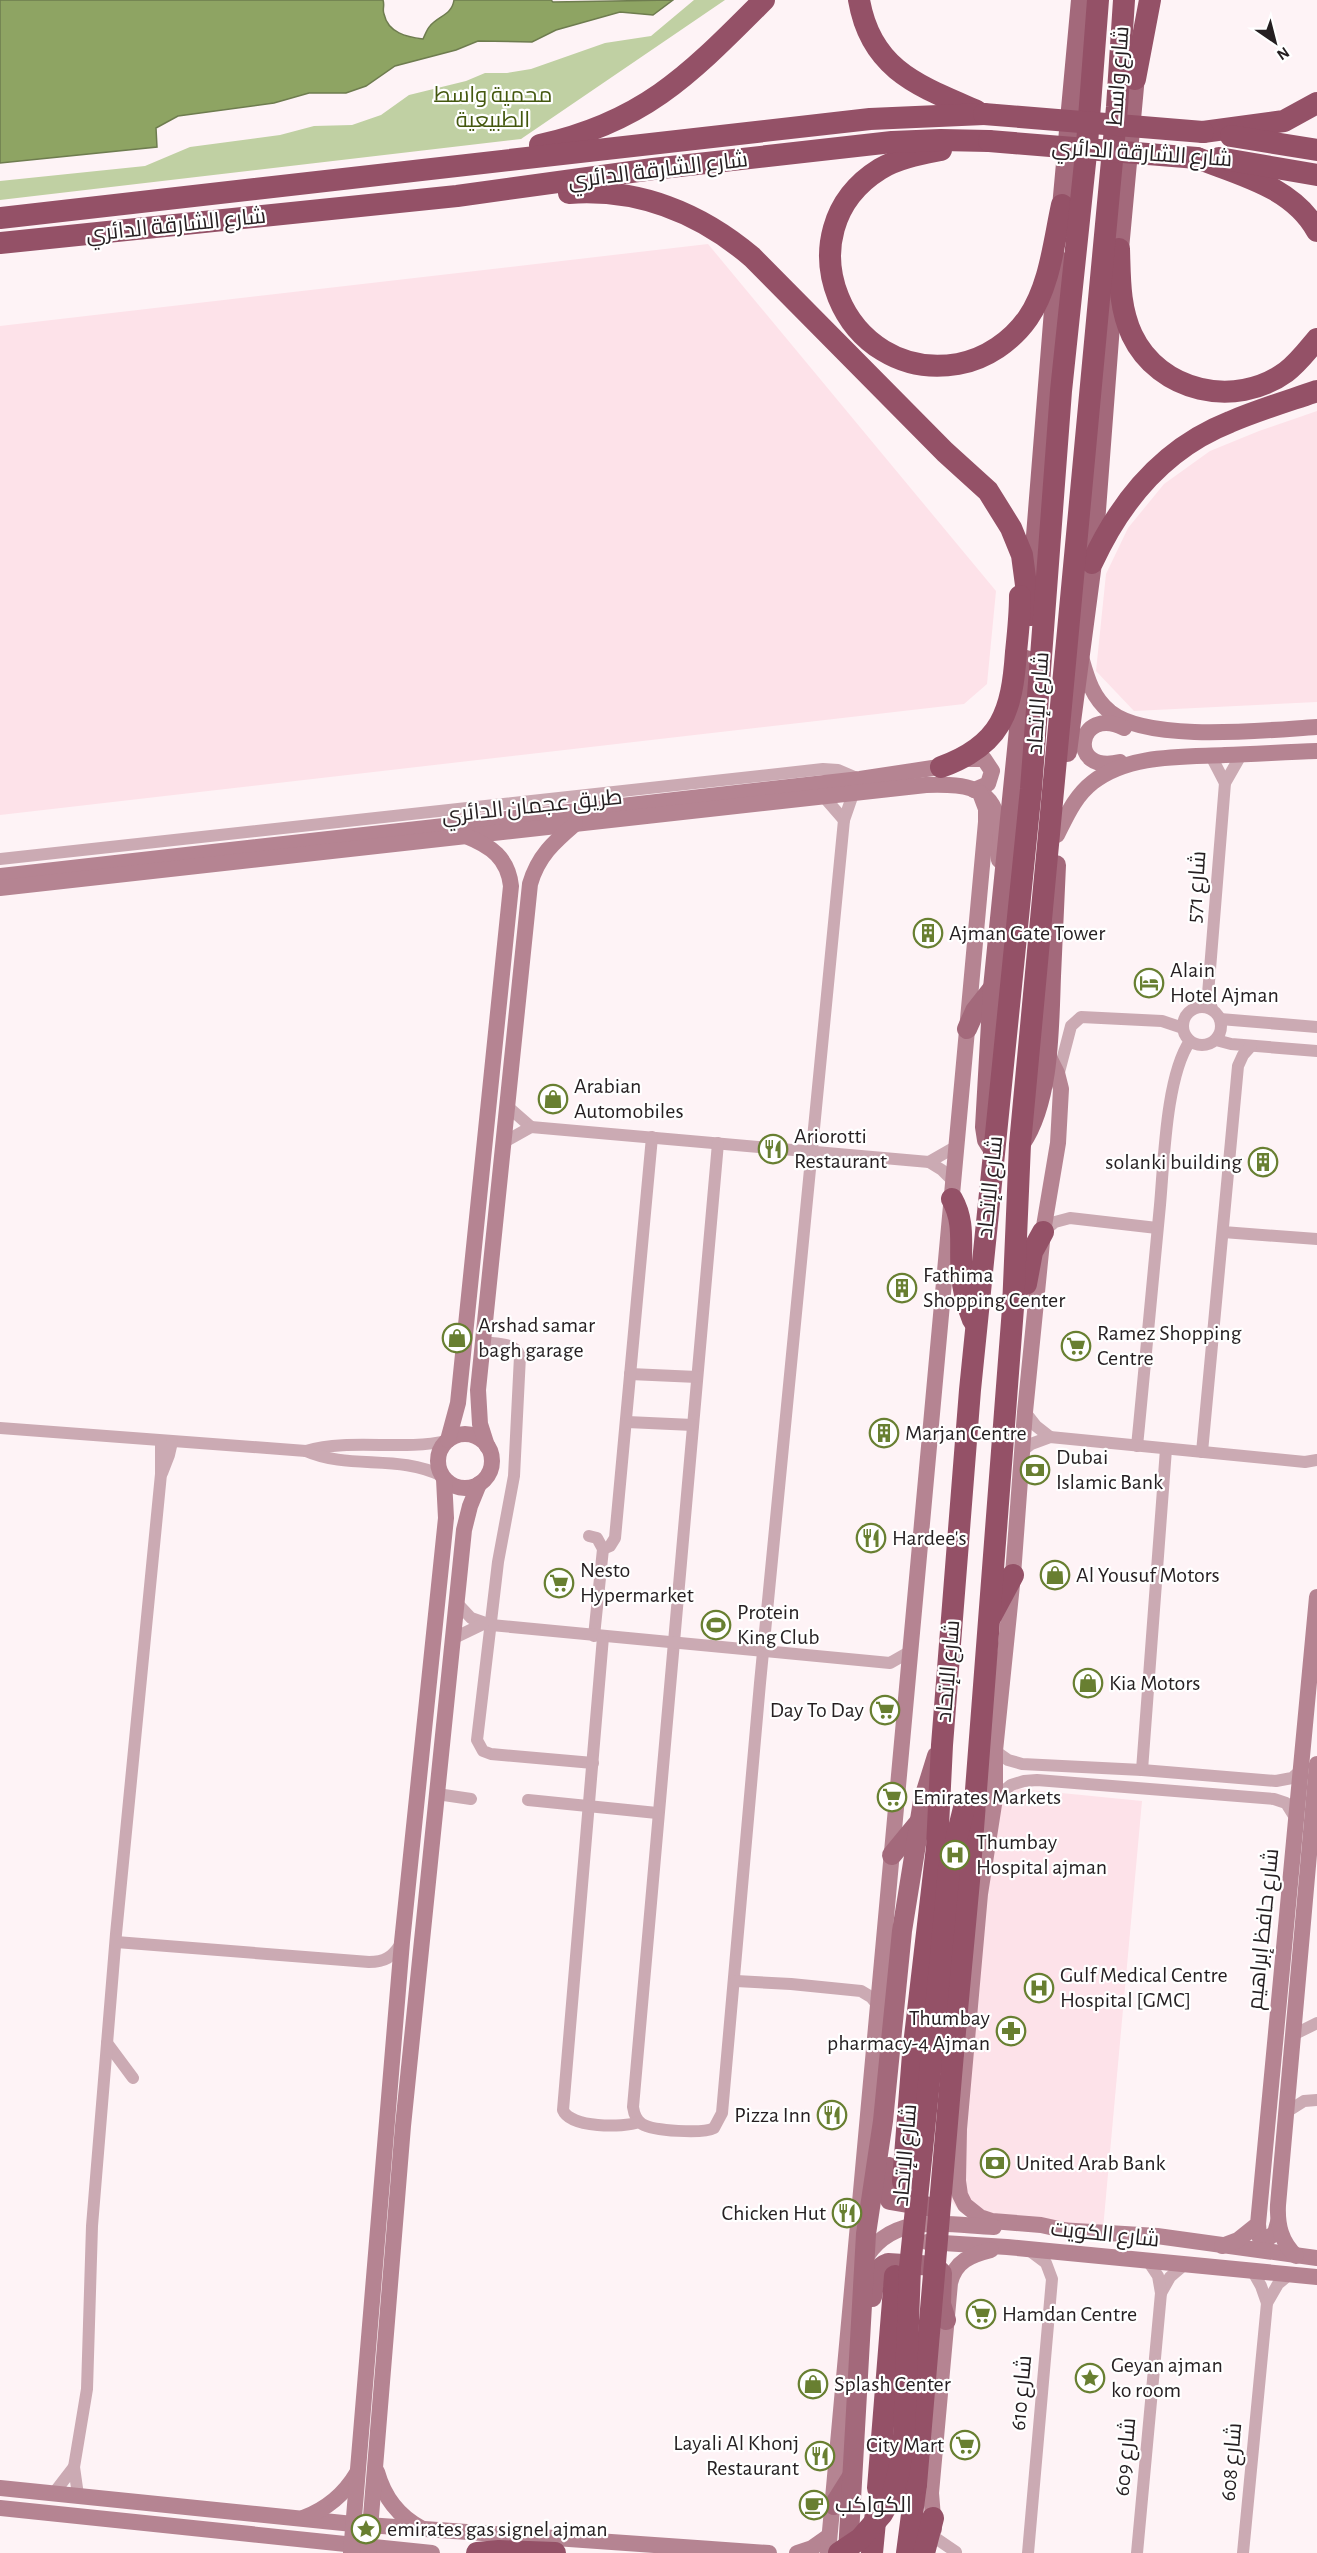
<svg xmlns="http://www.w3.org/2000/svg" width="1317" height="2553" viewBox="0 0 1317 2553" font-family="'Alegreya Sans',Cairo,sans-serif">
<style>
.built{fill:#fde2e9}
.green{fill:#c0d0a3}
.water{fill:#8ea463;stroke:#6e7c4f;stroke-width:1.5}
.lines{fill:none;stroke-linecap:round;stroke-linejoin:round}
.street{stroke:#cbaab3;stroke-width:12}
.secondary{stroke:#b58492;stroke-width:16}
.primary{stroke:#a3697b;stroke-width:20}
.highway{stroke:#945167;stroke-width:22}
.highway-bridge{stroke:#945167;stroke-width:22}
.labels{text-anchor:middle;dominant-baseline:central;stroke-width:4.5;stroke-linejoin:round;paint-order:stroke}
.street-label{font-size:22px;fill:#251f21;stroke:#fff}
.park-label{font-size:22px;fill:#44580f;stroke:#fff}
.poi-label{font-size:22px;fill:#251f21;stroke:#fff;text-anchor:start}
</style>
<rect width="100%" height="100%" fill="#fef3f6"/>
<g class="built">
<polygon points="708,244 996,591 987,684 964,704 0,815 0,326"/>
<polygon points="1317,411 1317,702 1134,711 1096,671 1106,574 1128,528 1164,484 1210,451 1259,431"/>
<polygon points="990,1786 1142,1801 1103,2229 979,2217 956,2207 948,2197 969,1803"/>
</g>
<polygon class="green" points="694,0 725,0 521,139 0,200 0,181 145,166 190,147 280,135 314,126 352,125 381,115 409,95 466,81 485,73 507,73 531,69 605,43 651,36"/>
<path class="water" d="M0,0H383C385,6 382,9 384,14C388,33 407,37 423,39C425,35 427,29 430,26C438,16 452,15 454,0H551L553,2L673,0L653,15L620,12L556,30L532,42L478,41L456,50L395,66L366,86L346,93H309L274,103L178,116L156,128L157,147L0,163Z"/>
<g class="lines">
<g class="street">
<polyline points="1211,756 1225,783"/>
<polyline points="824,797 844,820"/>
<polyline points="0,859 823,769 838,770 859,779"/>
<circle cx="1202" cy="1026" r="19"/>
<polyline points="1212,1009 1208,994 1225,783 1241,755"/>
<polyline points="1220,1019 1317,1027"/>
<polyline points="1216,1040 1231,1044 1317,1051"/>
<polyline points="1058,1076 1071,1026 1081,1017 1162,1021 1183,1028"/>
<polyline points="507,1106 531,1127"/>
<polyline points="504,1142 531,1127 929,1162 942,1170 953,1181"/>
<path d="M718,1143L633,2107C634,2114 636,2120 642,2124C653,2131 703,2134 714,2128L722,2113L760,1683L844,820L853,794"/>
<polyline points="929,1162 957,1146"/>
<polyline points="1043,1232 1055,1222 1070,1218 1157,1228"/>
<polyline points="1223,1232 1317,1239"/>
<path d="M483,1342C496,1344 515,1342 520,1356L514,1476L498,1562L477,1740L483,1751L491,1754L593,1763"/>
<polyline points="630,1374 697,1377"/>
<polyline points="1025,1412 1036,1426 1050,1437"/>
<polyline points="627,1422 693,1425"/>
<path d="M0,1428L306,1451C351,1438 400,1451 447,1441"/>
<path d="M1137,1446C1145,1366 1152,1286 1160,1205C1164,1161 1166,1076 1190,1041"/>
<path d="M306,1451C349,1470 399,1454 442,1476"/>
<polyline points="1021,1452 1031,1444 1050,1437 1305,1462 1317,1460"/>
<polyline points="1202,1452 1238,1066 1243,1055 1251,1046"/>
<polyline points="162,1473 169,1455 172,1442"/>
<polyline points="589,1536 597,1538 603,1549 594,1636"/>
<polyline points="603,1549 610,1546 615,1538 652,1137"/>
<polyline points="457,1603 471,1618 491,1625 890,1663 911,1651"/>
<path d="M603,1637L563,2110C570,2128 623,2128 639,2122"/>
<polyline points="454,1638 483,1624"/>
<polyline points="995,1751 1008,1760 1022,1764 1142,1770 1276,1781 1292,1778 1300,1771"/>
<polyline points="1142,1770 1166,1449"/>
<polyline points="437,1794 471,1799"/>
<polyline points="995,1798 1011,1785 1024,1781 1037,1780 1274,1799 1286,1803 1296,1819"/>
<polyline points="528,1800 657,1813"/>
<path d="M116,1942L369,1962C385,1962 392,1957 400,1945"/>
<polyline points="736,1981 791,1984 861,1991 871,1997 879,2007"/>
<polyline points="1293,2035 1317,2023"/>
<polyline points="107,2043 133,2078"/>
<polyline points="1285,2113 1304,2101 1317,2100"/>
<polyline points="1252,2270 1261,2286 1267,2303"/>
<polyline points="1161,2293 1170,2277 1184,2265"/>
<polyline points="54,2493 74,2467"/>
<polyline points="78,2495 74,2467 87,2389 92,2226 116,1934 161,1474 161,1441"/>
<polyline points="934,2537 956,2552"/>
<polyline points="1028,2553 1052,2279 1046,2263 1030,2251"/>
<polyline points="1137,2553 1161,2293 1158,2276 1148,2261"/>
<polyline points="1243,2553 1267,2303 1278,2284 1290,2274"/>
</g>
<g class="secondary">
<path d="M1081,657C1087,678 1092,697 1110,712C1149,743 1266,730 1317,727"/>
<polyline points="970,759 984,759 992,771 988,784 974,790"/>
<path d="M1120,762C1065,775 1078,704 1124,728"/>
<path d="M1057,835C1067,815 1075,796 1093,782C1129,754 1182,757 1225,755C1256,754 1286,752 1317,751"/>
<polyline points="0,876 860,779 952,765"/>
<path d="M0,888L926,785C956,784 992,783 998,822C1001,834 997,847 999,860"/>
<polyline points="1046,1051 1057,1073 1061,1089 1058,1143 1043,1232 1025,1412 1013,1575 995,1751 995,1798 980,1894 959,2129 958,2181 960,2195 965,2205 980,2217 992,2221 1041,2225 1068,2231"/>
<circle cx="465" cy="1461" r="27"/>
<path d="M448,1440L458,1403L511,886C508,858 491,846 466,836"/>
<path d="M487,1446L480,1424L478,1390L530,884C538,856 554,842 575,824"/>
<polyline points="1258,2224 1259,2236 1267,2239 1275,2233 1278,2222"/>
<polyline points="1059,2230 1157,2236 1317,2258"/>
<polyline points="927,2242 1007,2247 1317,2277"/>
<polyline points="1222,2246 1238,2240 1258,2224 1317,1597"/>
<path d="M1296,2256C1281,2242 1277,2225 1278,2205L1317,1764"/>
<path d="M864,2261C891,2211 946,2225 994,2227"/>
<path d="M377,2472C384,2497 398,2516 421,2528"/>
<polyline points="0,2488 353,2524 769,2553"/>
<polyline points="0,2508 432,2553"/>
<path d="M303,2518C327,2509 344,2495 357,2473"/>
<path d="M934,2529L931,2493L950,2283C955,2261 971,2255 991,2250"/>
<polyline points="351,2553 402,1942 446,1518 444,1479"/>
<polyline points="368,2553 403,2126 464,1530 470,1506 479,1484"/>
<polyline points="797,2553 812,2548 829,2536"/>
<polyline points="828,2553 986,822 986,809 980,793"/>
</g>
<g class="primary">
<polyline points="1061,218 1081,0"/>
<polyline points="1032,586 1058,260"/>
<polyline points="1067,752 1092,563 1112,299 1119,249 1136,65"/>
<polyline points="967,1029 975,1011 993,988"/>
<path d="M1021,1143C1050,1100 1049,1027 1051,976C1053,939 1054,902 1056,865"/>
<polyline points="994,1151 987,1140 985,1127 993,988 1026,660"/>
<polyline points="892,1855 920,1821"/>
<polyline points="889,2167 886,2191 890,2200 931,2207"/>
<path d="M872,2297C875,2283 873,2268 888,2263L935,2266L942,2273L941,2304L946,2320"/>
<polyline points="834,2505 851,2478"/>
<polyline points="848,2553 866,2234 883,2121 902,1931 923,1801 937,1756"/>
</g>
<g class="highway">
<path d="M859,0C871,70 919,86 977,111"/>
<polyline points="1135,79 1150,0"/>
<polyline points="1203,132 1284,121 1317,103"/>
<polyline points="1231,136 1317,150"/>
<path d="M540,145C645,122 691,73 764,0"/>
<path d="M941,150C921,154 898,158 880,169C780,231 843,384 958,364C986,359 1012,341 1028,318C1050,286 1054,241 1062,205"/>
<path d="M1197,158C1240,175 1293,187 1317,231"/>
<polyline points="1219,158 1317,175"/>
<path d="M569,193C638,188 700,213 752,257L945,452L988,491L1011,528L1022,555L1030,615"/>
<polyline points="0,218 870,119 984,114"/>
<polyline points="0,243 457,196 653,169 892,142 941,140 989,141"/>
<path d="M1119,249C1120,278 1119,307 1132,335C1159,392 1235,409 1286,372C1298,363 1307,351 1317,339"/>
<path d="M1092,563C1121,500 1164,448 1230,422C1258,410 1288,401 1317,391"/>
<path d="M941,767C1002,745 1012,711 1016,652C1018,633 1020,615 1020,596"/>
<path d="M952,1199C966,1224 959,1247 962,1274C963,1290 967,1305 973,1320"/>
<polyline points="1026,1284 1032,1252 1043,1232"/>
<polyline points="991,1616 1013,1575"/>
<polyline points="953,2053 969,1881 1013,1308 1020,1144 1117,107 1124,0"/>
<polyline points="913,2054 937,1847 942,1745 970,1390 1031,789 1061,391 1087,144 1098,0"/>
<polyline points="931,2062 949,1869 964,1808"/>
<polyline points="477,2553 499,2551 555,2553"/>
<polyline points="872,2553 876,2511"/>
<polyline points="907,2553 916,2484"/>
<polyline points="924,2553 933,2518"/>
</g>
<g class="highway-bridge">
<polyline points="984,114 1203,132"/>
<polyline points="989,141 1197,158"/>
<polyline points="903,2181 913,2054"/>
<polyline points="916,2484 953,2053"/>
<polyline points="878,2488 895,2276"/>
<polyline points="839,2553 860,2539 882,2514 892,2496 899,2471 904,2436 910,2267 931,2062"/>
</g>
</g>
<defs>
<g id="building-ring" transform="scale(1.5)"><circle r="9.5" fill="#fff" stroke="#687f31" stroke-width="1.5"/><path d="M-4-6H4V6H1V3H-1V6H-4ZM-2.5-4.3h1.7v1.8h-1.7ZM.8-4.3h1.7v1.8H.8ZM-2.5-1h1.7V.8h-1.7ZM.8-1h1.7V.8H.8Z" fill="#687f31"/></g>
<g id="hotel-ring" transform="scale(1.5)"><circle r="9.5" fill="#fff" stroke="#687f31" stroke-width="1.5"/><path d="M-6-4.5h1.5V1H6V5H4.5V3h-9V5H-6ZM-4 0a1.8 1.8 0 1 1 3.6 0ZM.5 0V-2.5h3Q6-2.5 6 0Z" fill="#687f31"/></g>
<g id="shop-ring" transform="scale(1.5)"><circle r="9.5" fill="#fff" stroke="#687f31" stroke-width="1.5"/><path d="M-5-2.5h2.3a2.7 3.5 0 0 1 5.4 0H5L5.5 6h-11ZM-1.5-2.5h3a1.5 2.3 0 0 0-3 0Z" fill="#687f31"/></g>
<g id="restaurant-ring" transform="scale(1.5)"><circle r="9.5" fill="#fff" stroke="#687f31" stroke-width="1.5"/><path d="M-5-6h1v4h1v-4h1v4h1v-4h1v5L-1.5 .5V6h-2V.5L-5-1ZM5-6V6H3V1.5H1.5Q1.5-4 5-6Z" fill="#687f31"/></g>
<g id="supermarket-ring" transform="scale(1.5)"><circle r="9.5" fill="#fff" stroke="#687f31" stroke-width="1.5"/><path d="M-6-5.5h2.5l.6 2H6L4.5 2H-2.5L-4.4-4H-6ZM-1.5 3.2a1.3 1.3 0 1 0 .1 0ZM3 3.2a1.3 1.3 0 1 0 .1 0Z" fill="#687f31"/></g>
<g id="bank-ring" transform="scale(1.5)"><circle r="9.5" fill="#fff" stroke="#687f31" stroke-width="1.5"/><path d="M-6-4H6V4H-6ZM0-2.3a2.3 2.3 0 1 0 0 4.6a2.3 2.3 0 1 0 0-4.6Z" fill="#687f31"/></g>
<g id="stadium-ring" transform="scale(1.5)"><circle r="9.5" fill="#fff" stroke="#687f31" stroke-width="1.5"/><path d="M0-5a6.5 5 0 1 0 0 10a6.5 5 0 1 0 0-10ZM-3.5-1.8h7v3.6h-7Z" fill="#687f31"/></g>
<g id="hospital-ring" transform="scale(1.5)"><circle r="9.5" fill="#fff" stroke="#687f31" stroke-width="1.5"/><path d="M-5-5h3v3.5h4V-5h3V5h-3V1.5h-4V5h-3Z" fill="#687f31"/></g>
<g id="pharmacy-ring" transform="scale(1.5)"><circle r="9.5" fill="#fff" stroke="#687f31" stroke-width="1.5"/><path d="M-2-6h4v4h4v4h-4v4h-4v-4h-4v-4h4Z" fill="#687f31"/></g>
<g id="sight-ring" transform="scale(1.5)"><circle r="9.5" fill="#fff" stroke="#687f31" stroke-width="1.5"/><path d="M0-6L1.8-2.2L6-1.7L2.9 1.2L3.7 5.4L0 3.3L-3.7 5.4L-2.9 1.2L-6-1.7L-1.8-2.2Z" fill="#687f31"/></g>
<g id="cafe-ring" transform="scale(1.5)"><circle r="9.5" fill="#fff" stroke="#687f31" stroke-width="1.5"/><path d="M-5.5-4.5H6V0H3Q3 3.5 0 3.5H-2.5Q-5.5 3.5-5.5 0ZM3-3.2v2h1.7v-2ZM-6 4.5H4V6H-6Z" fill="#687f31"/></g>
</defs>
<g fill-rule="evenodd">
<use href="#building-ring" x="928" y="933"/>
<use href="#hotel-ring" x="1149" y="983"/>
<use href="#shop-ring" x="553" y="1099"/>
<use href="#restaurant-ring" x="773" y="1149"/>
<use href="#building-ring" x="1263" y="1162"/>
<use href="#building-ring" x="902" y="1288"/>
<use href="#shop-ring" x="457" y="1338"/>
<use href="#supermarket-ring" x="1076" y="1346"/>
<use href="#building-ring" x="884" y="1433"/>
<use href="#bank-ring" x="1035" y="1470"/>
<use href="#restaurant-ring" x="871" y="1538"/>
<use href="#shop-ring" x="1055" y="1575"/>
<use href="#supermarket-ring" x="559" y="1583"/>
<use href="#stadium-ring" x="716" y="1625"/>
<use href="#shop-ring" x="1088" y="1683"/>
<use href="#supermarket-ring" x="885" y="1710"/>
<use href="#supermarket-ring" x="892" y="1797"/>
<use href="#hospital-ring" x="955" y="1855"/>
<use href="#hospital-ring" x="1039" y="1988"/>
<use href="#pharmacy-ring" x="1011" y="2031"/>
<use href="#restaurant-ring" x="832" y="2115"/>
<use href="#bank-ring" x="995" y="2163"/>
<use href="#restaurant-ring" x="847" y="2213"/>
<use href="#supermarket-ring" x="981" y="2314"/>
<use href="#sight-ring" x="1090" y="2378"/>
<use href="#shop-ring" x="813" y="2384"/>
<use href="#supermarket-ring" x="965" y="2445"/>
<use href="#restaurant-ring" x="820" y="2456"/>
<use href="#cafe-ring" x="814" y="2505"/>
<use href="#sight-ring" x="366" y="2529"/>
</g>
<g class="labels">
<g class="street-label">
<text transform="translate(1118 76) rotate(-86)">شارع واسط</text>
<text transform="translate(1142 153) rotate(4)">شارع الشارقة الدائري</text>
<text transform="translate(658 170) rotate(-7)">شارع الشارقة الدائري</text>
<text transform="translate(176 225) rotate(-6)">شارع الشارقة الدائري</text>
<text transform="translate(1038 703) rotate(-86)">شارع الإتحاد</text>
<text transform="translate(532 806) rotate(-6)">طريق عجمان الدائري</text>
<text transform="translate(1196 887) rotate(-86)">شارع 571</text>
<text transform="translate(990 1187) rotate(-84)">شارع الإتحاد</text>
<text transform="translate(948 1671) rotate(-85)">شارع الإتحاد</text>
<text transform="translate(1263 1929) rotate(-84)">شارع حافظ إبراهيم</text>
<text transform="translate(905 2155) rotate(-85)">شارع الإتحاد</text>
<text transform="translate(1105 2234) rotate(6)">شارع الكويت</text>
<text transform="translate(1021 2393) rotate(-85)">شارع 610</text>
<text transform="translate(1125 2457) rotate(-85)">شارع 609</text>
<text transform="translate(1231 2462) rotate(-85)">شارع 608</text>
</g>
<g class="park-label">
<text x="493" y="95">محمية واسط<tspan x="493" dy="25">الطبيعية</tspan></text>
</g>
<g class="poi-label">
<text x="949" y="933">Ajman Gate Tower</text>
<text x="1170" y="970">Alain<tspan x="1170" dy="25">Hotel Ajman</tspan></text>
<text x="574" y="1086">Arabian<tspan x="574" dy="25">Automobiles</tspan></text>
<text x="794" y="1136">Ariorotti<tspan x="794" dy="25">Restaurant</tspan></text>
<text x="1242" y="1162" text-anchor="end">solanki building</text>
<text x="923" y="1275">Fathima<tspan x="923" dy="25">Shopping Center</tspan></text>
<text x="478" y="1325">Arshad samar<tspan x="478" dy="25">bagh garage</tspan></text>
<text x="1097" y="1333">Ramez Shopping<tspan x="1097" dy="25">Centre</tspan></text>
<text x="905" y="1433">Marjan Centre</text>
<text x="1056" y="1457">Dubai<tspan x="1056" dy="25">Islamic Bank</tspan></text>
<text x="892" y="1538">Hardee's</text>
<text x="580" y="1570">Nesto<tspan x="580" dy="25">Hypermarket</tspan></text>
<text x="1076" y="1575">Al Yousuf Motors</text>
<text x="737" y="1612">Protein<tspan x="737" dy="25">King Club</tspan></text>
<text x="1109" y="1683">Kia Motors</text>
<text x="864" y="1710" text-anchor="end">Day To Day</text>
<text x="913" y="1797">Emirates Markets</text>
<text x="976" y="1842">Thumbay<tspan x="976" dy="25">Hospital ajman</tspan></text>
<text x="1060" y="1975">Gulf Medical Centre<tspan x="1060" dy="25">Hospital [GMC]</tspan></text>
<text x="990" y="2018" text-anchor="end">Thumbay<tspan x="990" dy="25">pharmacy-4 Ajman</tspan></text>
<text x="811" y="2115" text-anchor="end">Pizza Inn</text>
<text x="1016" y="2163">United Arab Bank</text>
<text x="826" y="2213" text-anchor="end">Chicken Hut</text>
<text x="1002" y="2314">Hamdan Centre</text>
<text x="1111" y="2365">Geyan ajman<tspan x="1111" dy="25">ko room</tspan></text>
<text x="834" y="2384">Splash Center</text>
<text x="799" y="2443" text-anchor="end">Layali Al Khonj<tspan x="799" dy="25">Restaurant</tspan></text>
<text x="944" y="2445" text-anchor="end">City Mart</text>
<text x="835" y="2505">الكواكب</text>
<text x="387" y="2529">emirates gas signel ajman</text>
</g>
</g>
<g transform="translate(1275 42) rotate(145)" stroke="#ffffff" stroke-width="4.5" paint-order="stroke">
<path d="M0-4.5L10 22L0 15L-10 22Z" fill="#251f21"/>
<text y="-9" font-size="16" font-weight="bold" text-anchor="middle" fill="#251f21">N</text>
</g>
</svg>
